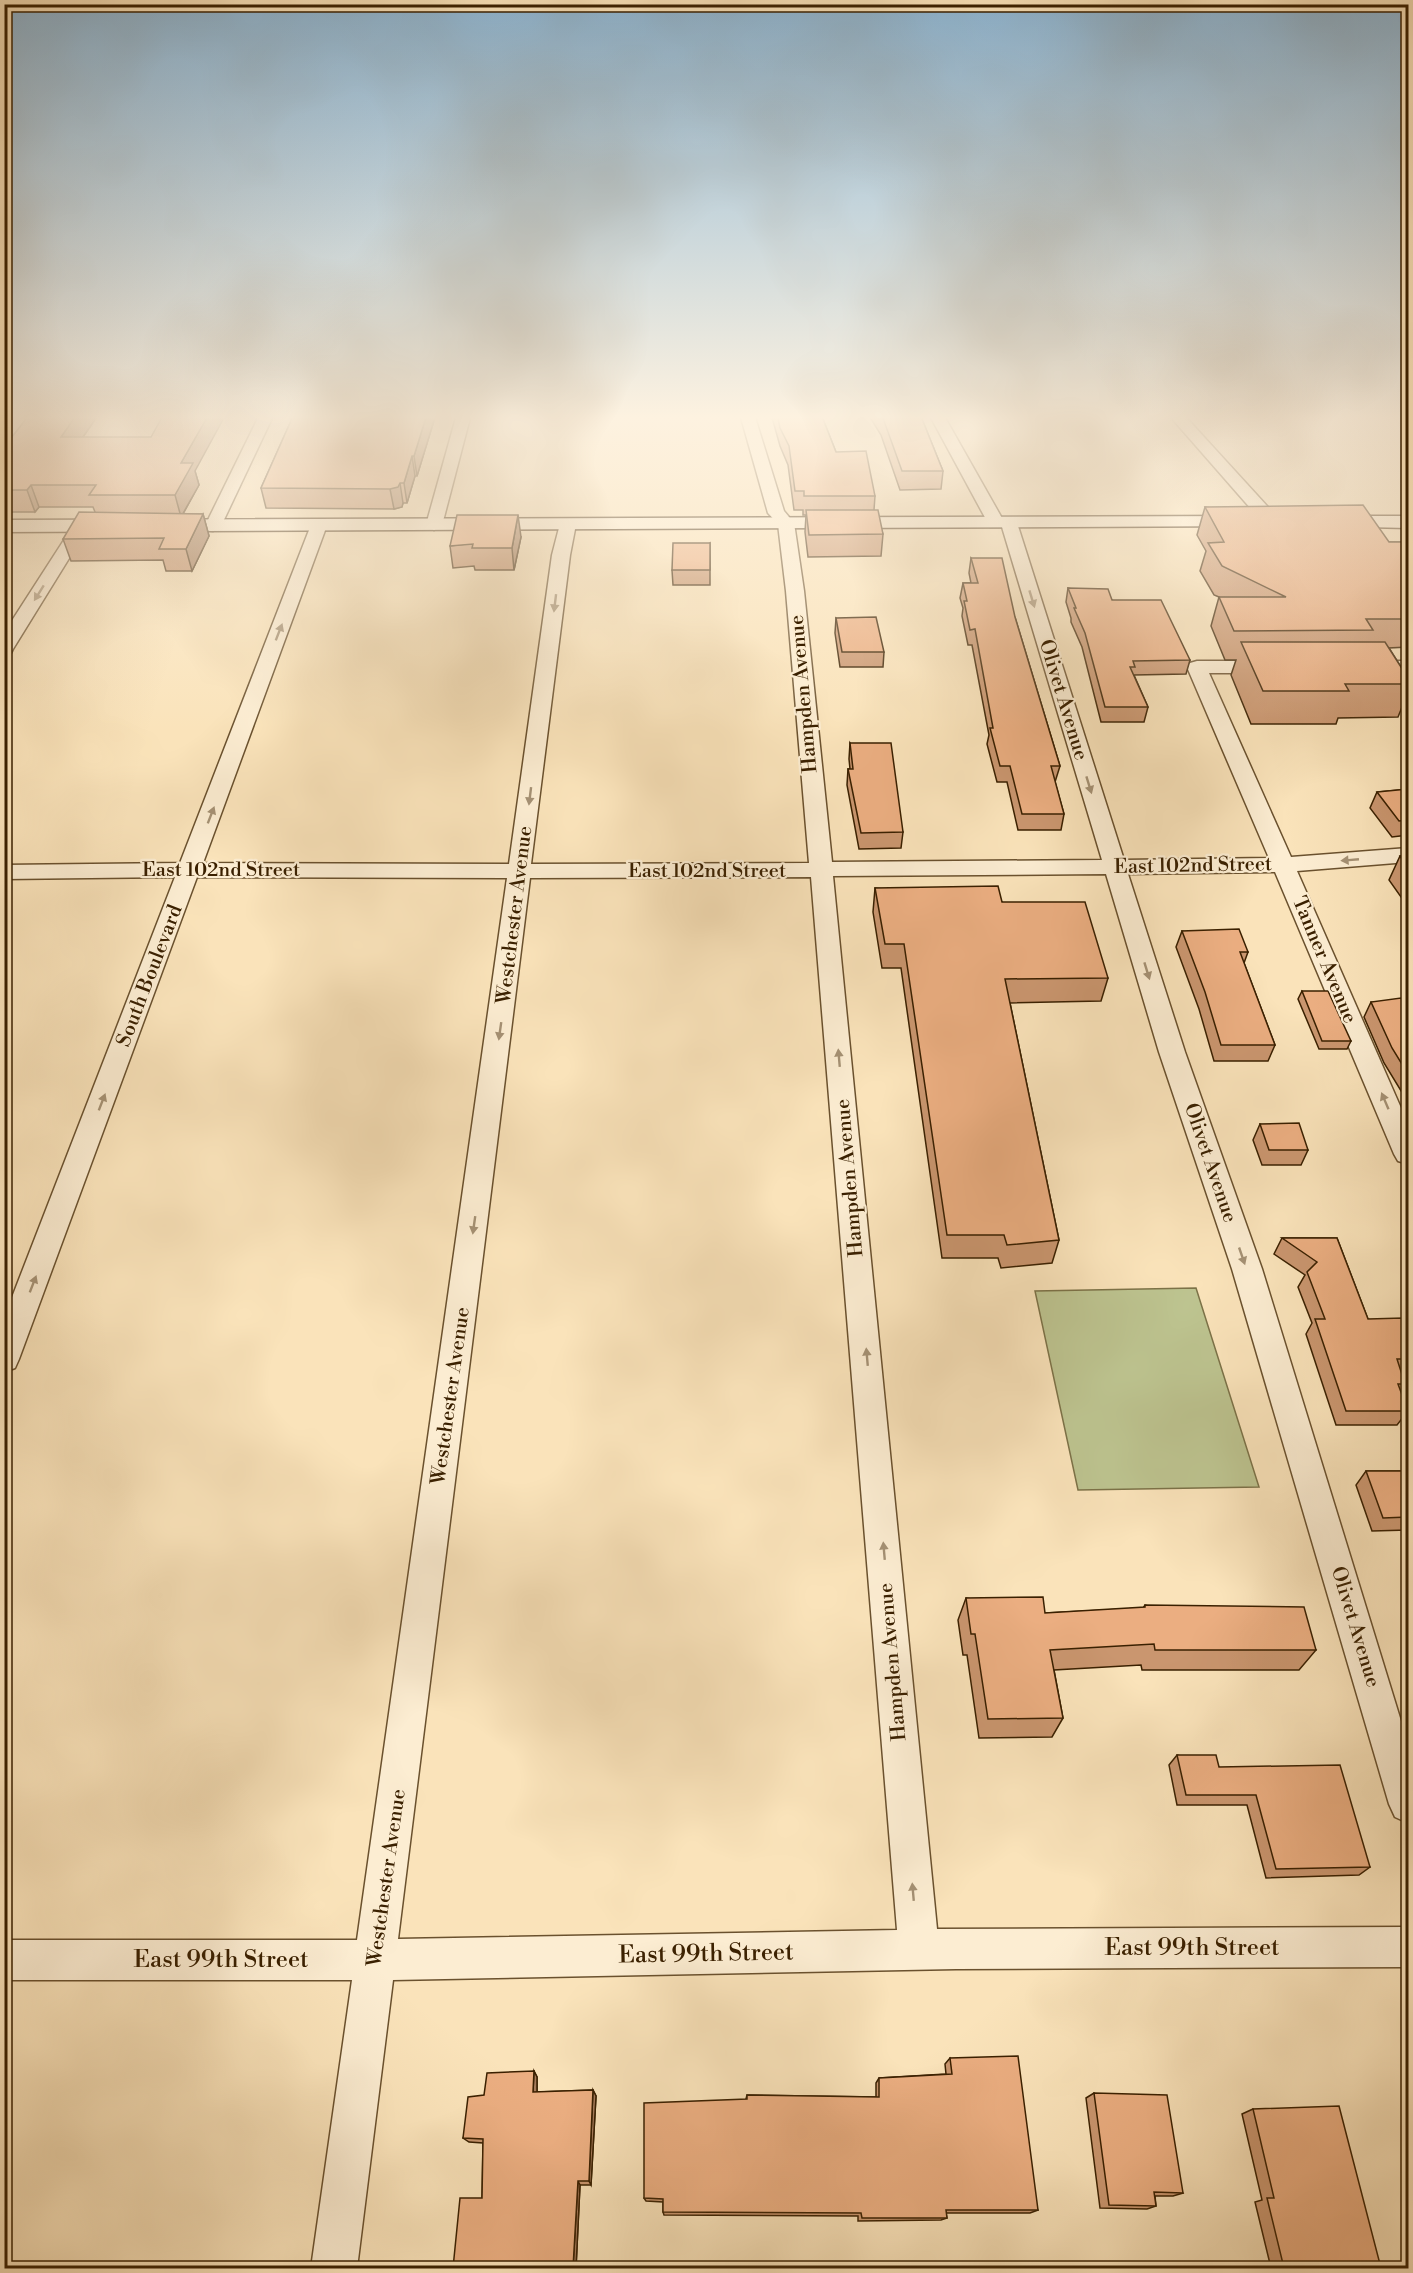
<svg xmlns="http://www.w3.org/2000/svg" width="1413" height="2273" viewBox="0 0 1413 2273" font-family="'Libre Bodoni',serif">
<style>
.green{fill:#bdc490;stroke:#7c7248;stroke-width:1.5}
.lines{fill:none;stroke-linecap:round;stroke-linejoin:round}
.street-casing{stroke:#6a512e;stroke-width:3}
.secondary-casing{stroke:#3a2000;stroke-width:3}
.street{fill:#fcedd2;fill-rule:evenodd}
.secondary{fill:#fcedd2;fill-rule:evenodd}
.wall{fill:#ca966f;stroke:#3a2000;stroke-width:1.5}
.shaded-wall{fill:#a47a5a;stroke:#3a2000;stroke-width:1.5}
.building{fill:#ebae81;stroke:#3a2000;stroke-width:1.5}
.oneway{fill:#a59174}
.labels{text-anchor:middle;dominant-baseline:central;stroke-width:4.5;stroke-linejoin:round;paint-order:stroke}
.street-label{font-size:20px;fill:#3a2000;stroke:#fcedd2}
.near-street-label{font-size:24px;fill:#3a2000;stroke:#fcedd2}
</style>
<rect width="100%" height="100%" fill="#fae3ba"/>
<filter id="stains"><feTurbulence type="fractalNoise" baseFrequency=".00333" numOctaves="4"/><feColorMatrix values="0 0 0 0 .2 0 0 0 0 .09 0 0 0 0 .02 0 0 0 .5 -.17"/></filter>
<radialGradient id="worn" r=".72"><stop offset=".6" stop-color="#630" stop-opacity="0"/><stop offset="1" stop-color="#630" stop-opacity=".3"/></radialGradient>
<polygon class="green" points="1196,1288 1259,1487 1078,1490 1035,1291"/>
<g class="lines">
<g class="street-casing">
<g id="street">
<polygon points="4,414 16,414 9,422 4,423"/>
<polygon points="260,414 274,414 221,526 213,531 207,530 205,526"/>
<polygon points="457,414 471,414 442,525 434,530 426,525"/>
<path d="M740,414H754L784,511L794,523L804,591L832,862L1102,860L1002,527H990L988,523L929,414H943L1003,520L1009,518L1017,523L1124,860L1269,858L1187,667L1190,663L1197,661H1269L1276,663L1279,667L1276,671L1269,673H1209L1291,857L1408,848V862L1297,871L1408,1124V1164L1398,1161L1394,1154L1275,872L1128,874L1185,1052L1262,1269L1408,1744V1823L1395,1817L1389,1804L1232,1269L1159,1052L1106,874L833,876L937,1929L1408,1927V1967L956,1969L393,1980L357,2268H311L352,1980H4V1940H357L507,878L197,877L19,1359L15,1368L4,1372V1318L175,877L4,879V865L180,863L311,525L319,520L327,525L203,863L509,864L552,555L560,524L568,519L576,524L570,555L531,864L809,863L786,591L778,524L768,513ZM811,877L897,1930L398,1939L530,878Z"/>
<polygon points="1168,414 1183,414 1278,518 1280,522 1278,526 1266,526"/>
<polygon points="81,521 89,526 13,649 11,653 4,655 4,633 73,526"/>
<polygon points="1365,661 1408,661 1408,673 1358,671 1355,667 1358,663"/>
</g>
</g>
<g class="secondary-casing">
<g id="secondary">
<polygon points="1245,516 1252,518 1255,522 1252,526 4,532 4,520"/>
<polygon points="1329,516 1408,516 1408,528 1322,526 1319,522 1322,518"/>
</g>
</g>
<use href="#street" class="street"/>
<use href="#secondary" class="secondary"/>
</g>
<g class="wall">
<polygon points="30,414 99,414 83,437 195,471 199,485 183,514 203,514 209,536 192,571 166,571 163,560 71,561 63,539 95,512 93,507 39,507 35,512 4,512 4,441 12,437"/>
<polygon points="294,414 436,414 417,476 415,476 407,503 403,503 402,507 394,509 266,508 261,488"/>
<polygon points="771,414 821,414 836,452 875,496 874,510 883,534 881,556 808,557 805,532 806,515 803,515 803,510 794,510 788,465 780,446"/>
<polygon points="868,414 920,414 943,471 941,489 900,490 881,435"/>
<polygon points="1205,507 1389,542 1408,542 1408,647 1389,648 1408,678 1408,692 1398,717 1338,718 1336,724 1251,724 1231,675 1236,660 1225,660 1211,626 1219,597 1214,595 1200,571 1206,551 1197,535"/>
<polygon points="521,537 514,570 475,570 474,566 453,568 450,546"/>
<polygon points="710,543 710,585 673,585 672,570"/>
<polygon points="971,558 1015,617 1060,766 1055,782 1064,814 1061,830 1018,830 1007,782 997,782 987,744 989,735 972,645 968,645 962,616 963,608 960,598 963,583 971,583 969,573"/>
<polygon points="1068,588 1112,600 1190,660 1186,674 1134,675 1148,707 1144,722 1101,722 1082,647 1071,622 1071,618 1066,602"/>
<polygon points="836,618 884,652 883,667 840,667 835,633"/>
<polygon points="850,743 903,832 901,848 859,849 847,785 848,769 850,769 849,759"/>
<polygon points="1408,789 1408,835 1392,837 1370,808 1377,792"/>
<polygon points="1408,855 1408,907 1389,880 1400,856"/>
<polygon points="875,888 1002,902 1108,978 1101,1001 1010,1003 1059,1240 1052,1263 1001,1268 998,1258 942,1258 901,968 882,968 873,912"/>
<polygon points="1182,931 1248,952 1244,963 1275,1045 1268,1061 1214,1061 1199,1009 1176,947"/>
<polygon points="1302,991 1351,1041 1347,1049 1319,1049 1298,999"/>
<polygon points="1371,1002 1408,1010 1408,1099 1406,1099 1384,1063 1364,1017"/>
<polygon points="1260,1124 1308,1150 1301,1165 1262,1165 1253,1140"/>
<polygon points="1282,1238 1337,1238 1368,1319 1408,1333 1408,1373 1402,1374 1405,1384 1400,1391 1408,1411 1397,1425 1336,1425 1306,1334 1312,1323 1298,1287 1305,1275 1274,1254"/>
<polygon points="1366,1471 1408,1471 1408,1530 1372,1531 1356,1485"/>
<polygon points="966,1598 1045,1613 1143,1608 1145,1605 1316,1650 1299,1670 1142,1670 1141,1665 1054,1670 1063,1718 1052,1737 979,1738 967,1655 963,1655 958,1620"/>
<polygon points="1177,1755 1219,1767 1370,1867 1359,1875 1266,1878 1247,1805 1177,1805 1169,1765"/>
<polygon points="950,2058 1038,2210 1030,2213 946,2213 947,2218 941,2220 858,2221 858,2216 664,2215 663,2212 663,2202 646,2201 644,2198 746,2099 747,2095 876,2097 876,2083 879,2078 946,2074 945,2064"/>
<polygon points="534,2071 537,2077 537,2092 593,2090 596,2096 591,2185 580,2185 576,2268 453,2268 482,2198 483,2143 469,2142 463,2138 484,2095"/>
<polygon points="1094,2093 1183,2193 1173,2196 1155,2196 1156,2206 1147,2209 1100,2208 1086,2098"/>
<polygon points="1253,2109 1381,2268 1271,2268 1255,2202 1262,2200 1242,2114"/>
</g>
<g class="shaded-wall">
<polygon points="77,414 99,414 68,458 61,437"/>
<polygon points="209,414 226,414 195,471 199,485 181,517 175,495 181,463"/>
<polygon points="427,414 436,414 417,476 414,456"/>
<polygon points="412,456 415,476 407,503 404,483"/>
<polygon points="400,483 403,503 402,507 394,509 390,489"/>
<polygon points="31,485 39,507 35,512 27,490"/>
<polygon points="203,514 209,536 192,571 186,549"/>
<polygon points="518,515 521,537 514,570 512,548"/>
<polygon points="534,2071 537,2077 537,2097 533,2092"/>
<polygon points="593,2090 596,2096 591,2185 589,2181"/>
<polygon points="578,2181 580,2185 576,2268 573,2268"/>
</g>
<g class="building">
<polygon points="30,414 77,414 61,437 151,437 164,414 209,414 181,463 193,463 175,495 89,495 96,485 31,485 27,490 4,490 4,441 7,437 12,437"/>
<polygon points="294,414 427,414 414,456 412,456 404,483 400,483 398,487 390,489 261,488"/>
<polygon points="777,414 821,414 836,452 866,451 875,496 804,496 804,491 795,491 789,446 780,428"/>
<polygon points="880,414 920,414 943,471 902,471 883,418"/>
<polygon points="1363,505 1389,542 1408,542 1408,619 1366,619 1373,630 1234,631 1219,597 1286,597 1222,566 1208,543 1224,542 1205,507"/>
<polygon points="806,510 878,510 883,534 809,535"/>
<polygon points="79,512 203,514 186,549 159,549 164,538 63,539"/>
<polygon points="457,515 518,515 512,548 472,548 473,544 450,546"/>
<polygon points="673,543 710,543 710,570 672,570"/>
<polygon points="971,558 1002,558 1015,617 1060,766 1051,766 1064,814 1022,814 1010,766 1000,766 990,728 993,728 975,629 970,630 964,601 967,601 963,583 978,583"/>
<polygon points="1068,588 1108,589 1112,600 1161,600 1190,660 1133,661 1135,667 1130,667 1148,707 1105,707 1085,633 1074,608 1076,608"/>
<polygon points="876,617 884,652 842,652 836,618"/>
<polygon points="1241,642 1385,642 1408,678 1408,684 1345,684 1349,691 1263,691"/>
<polygon points="850,743 891,743 903,832 861,833 848,769 853,769"/>
<polygon points="1408,789 1408,820 1399,821 1377,792"/>
<polygon points="1408,855 1408,868 1400,856"/>
<polygon points="998,886 1002,902 1085,902 1108,978 1005,979 1059,1240 1007,1245 1004,1235 947,1235 904,944 885,944 875,888"/>
<polygon points="1239,929 1248,952 1240,952 1275,1045 1221,1045 1205,992 1182,931"/>
<polygon points="1302,991 1328,991 1351,1041 1322,1041"/>
<polygon points="1401,998 1408,1010 1408,1074 1392,1048 1371,1002"/>
<polygon points="1299,1123 1308,1150 1269,1150 1260,1124"/>
<polygon points="1282,1238 1337,1238 1368,1319 1403,1318 1408,1333 1408,1359 1397,1359 1405,1384 1398,1384 1408,1411 1346,1411 1315,1319 1325,1319 1307,1272 1317,1262"/>
<polygon points="1366,1471 1408,1471 1408,1517 1383,1518"/>
<polygon points="1043,1597 1045,1613 1145,1607 1145,1605 1304,1607 1316,1650 1155,1650 1154,1644 1050,1650 1063,1718 988,1719 975,1634 971,1634 966,1598"/>
<polygon points="1177,1755 1216,1755 1219,1767 1340,1765 1370,1867 1276,1869 1256,1795 1186,1795"/>
<polygon points="1018,2056 1038,2210 946,2210 947,2218 862,2218 861,2213 663,2212 663,2199 644,2198 644,2103 747,2099 747,2095 879,2097 879,2078 952,2074 950,2058"/>
<polygon points="534,2071 533,2092 593,2090 589,2181 578,2181 573,2268 453,2268 460,2198 482,2198 483,2139 463,2138 468,2097 484,2095 487,2073"/>
<polygon points="1094,2093 1167,2095 1183,2193 1154,2192 1156,2206 1109,2205"/>
<polygon points="1339,2106 1381,2268 1284,2268 1267,2198 1274,2198 1253,2109"/>
</g>
<defs><path id="oneway-solid" d="M-6-.8H1V-3.2L6.5 0L1 3.2V.8H-6Z" transform="scale(1.5)"/></defs>
<g class="oneway">
<use href="#oneway-solid" transform="translate(39 593) rotate(122)"/>
<use href="#oneway-solid" transform="translate(1032 599) rotate(73)"/>
<use href="#oneway-solid" transform="translate(555 603) rotate(97)"/>
<use href="#oneway-solid" transform="translate(279 632) rotate(-69)"/>
<use href="#oneway-solid" transform="translate(1089 785) rotate(73)"/>
<use href="#oneway-solid" transform="translate(530 796) rotate(97)"/>
<use href="#oneway-solid" transform="translate(211 815) rotate(-69)"/>
<use href="#oneway-solid" transform="translate(1350 860) rotate(175)"/>
<use href="#oneway-solid" transform="translate(1147 971) rotate(73)"/>
<use href="#oneway-solid" transform="translate(500 1031) rotate(98)"/>
<use href="#oneway-solid" transform="translate(839 1058) rotate(-95)"/>
<use href="#oneway-solid" transform="translate(1385 1101) rotate(-113)"/>
<use href="#oneway-solid" transform="translate(102 1102) rotate(-69)"/>
<use href="#oneway-solid" transform="translate(474 1225) rotate(98)"/>
<use href="#oneway-solid" transform="translate(1242 1256) rotate(71)"/>
<use href="#oneway-solid" transform="translate(33 1284) rotate(-69)"/>
<use href="#oneway-solid" transform="translate(867 1357) rotate(-95)"/>
<use href="#oneway-solid" transform="translate(884 1551) rotate(-95)"/>
<use href="#oneway-solid" transform="translate(913 1892) rotate(-95)"/>
</g>
<linearGradient id="sky" x2="0" y2="1"><stop stop-color="#8db7d6"/><stop offset="0.57" stop-color="#fdf2e0"/><stop offset="1" stop-color="#fdf2e0" stop-opacity="0"/></linearGradient>
<rect width="1413" height="732" fill="url(#sky)"/>
<g class="labels">
<g class="street-label">
<text transform="translate(804 694) rotate(-95)">Hampden Avenue</text>
<text transform="translate(1063 700) rotate(73)">Olivet Avenue</text>
<text transform="translate(1193 866) rotate(-1)">East 102nd Street</text>
<text x="221" y="870">East 102nd Street</text>
<text x="707" y="871">East 102nd Street</text>
<text transform="translate(515 915) rotate(-83)">Westchester Avenue</text>
<text transform="translate(1324 960) rotate(67)">Tanner Avenue</text>
<text transform="translate(150 976) rotate(-69)">South Boulevard</text>
<text transform="translate(1210 1163) rotate(71)">Olivet Avenue</text>
<text transform="translate(850 1178) rotate(-95)">Hampden Avenue</text>
<text transform="translate(451 1396) rotate(-82)">Westchester Avenue</text>
<text transform="translate(1355 1627) rotate(73)">Olivet Avenue</text>
<text transform="translate(893 1662) rotate(-95)">Hampden Avenue</text>
<text transform="translate(387 1878) rotate(-82)">Westchester Avenue</text>
</g>
<g class="near-street-label">
<text x="1192" y="1948">East 99th Street</text>
<text transform="translate(706 1954) rotate(-1)">East 99th Street</text>
<text x="221" y="1960">East 99th Street</text>
</g>
</g>
<rect width="1413" height="2273" fill="none" stroke="#fae3ba" stroke-width="24"/>
<rect x="6" y="6" width="1401" height="2261" fill="none" stroke="#3a2000" stroke-width="3"/>
<rect x="12" y="12" width="1389" height="2249" fill="none" stroke="#3a2000" stroke-width="1.5"/>
<rect width="100%" height="100%" filter="url(#stains)"/>
<rect width="100%" height="100%" fill="url(#worn)"/>
</svg>
